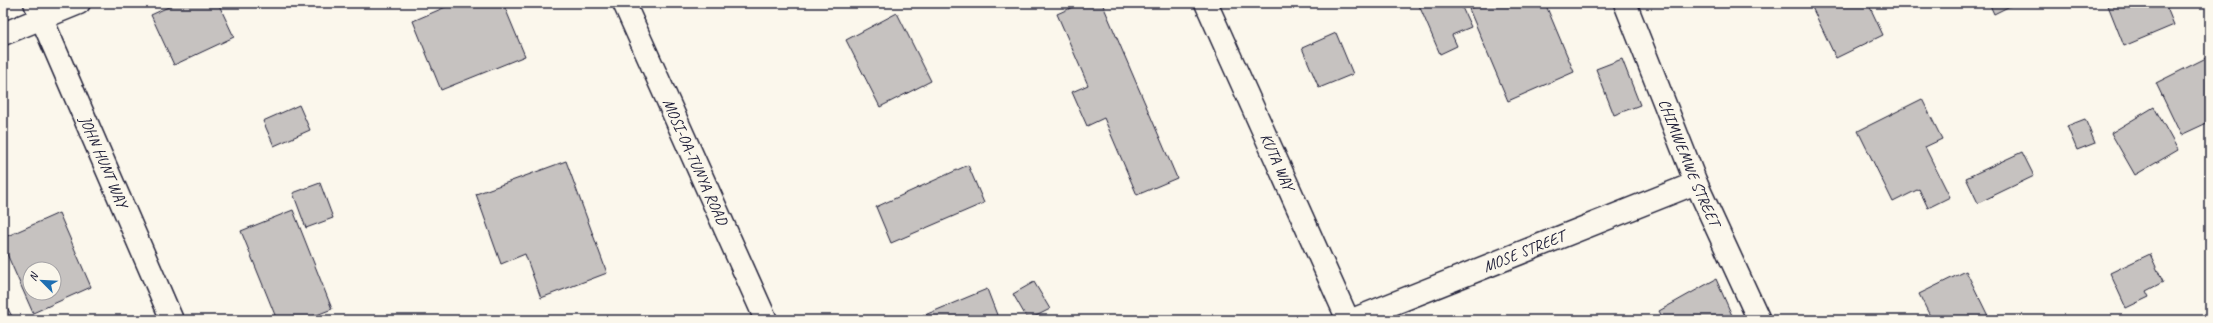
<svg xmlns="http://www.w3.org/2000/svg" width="2213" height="323" viewBox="0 0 2213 323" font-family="Caveat,sans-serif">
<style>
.building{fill:#c6c2c0;stroke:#22223b;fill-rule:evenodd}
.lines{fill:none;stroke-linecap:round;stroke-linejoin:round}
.minor-casing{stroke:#22223b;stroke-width:25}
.highway-casing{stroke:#22223b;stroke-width:25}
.minor{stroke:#fbf7ec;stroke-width:22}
.highway{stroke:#fbf7ec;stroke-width:22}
.labels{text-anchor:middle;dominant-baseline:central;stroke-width:3;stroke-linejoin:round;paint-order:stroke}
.street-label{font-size:16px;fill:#22223b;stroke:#fbf7ec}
</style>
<rect width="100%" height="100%" fill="#fbf7ec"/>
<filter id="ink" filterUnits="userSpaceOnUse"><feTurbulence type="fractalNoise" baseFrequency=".025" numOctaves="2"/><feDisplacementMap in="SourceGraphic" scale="8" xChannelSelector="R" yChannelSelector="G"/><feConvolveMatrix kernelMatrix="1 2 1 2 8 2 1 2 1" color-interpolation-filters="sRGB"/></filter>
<g filter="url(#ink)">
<g class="building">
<polygon points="177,3 218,3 234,37 174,65 151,15"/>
<polygon points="455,3 503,3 525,56 441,90 413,21"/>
<polygon points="1082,3 1102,3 1177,178 1137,195 1104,118 1087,126 1072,92 1088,85 1057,14"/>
<polygon points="1418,3 1460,3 1471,27 1452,35 1457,46 1440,54"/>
<polygon points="1483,3 1545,3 1574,72 1508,101 1469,9"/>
<polygon points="1810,3 1868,3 1883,35 1836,58"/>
<polygon points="1989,3 2016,3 1994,14"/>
<polygon points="2107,3 2165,3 2174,25 2124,46"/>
<polygon points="897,13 931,81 880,107 846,40"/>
<polygon points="1336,33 1353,74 1319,88 1302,48"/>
<polygon points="2210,56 2210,125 2209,122 2181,135 2156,83"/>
<polygon points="1622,59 1640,105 1614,115 1596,69"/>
<polygon points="1922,99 1942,139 1925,147 1950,197 1928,208 1919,189 1893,202 1858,131"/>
<polygon points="299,105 310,130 274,146 263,121"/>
<polygon points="2154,107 2178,150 2135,175 2111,133"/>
<polygon points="3,113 7,115 3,122"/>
<polygon points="2085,119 2095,143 2077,150 2067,126"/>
<polygon points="2022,152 2034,176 1978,203 1966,178"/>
<polygon points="566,161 607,273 541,298 525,254 501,264 476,194"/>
<polygon points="968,165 984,203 891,243 876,207"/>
<polygon points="320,183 333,218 306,228 293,193"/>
<polygon points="293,210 332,309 304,320 277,320 241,231"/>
<path d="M59,213L91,287L33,313L3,245V238ZM30,269H54V293H30Z"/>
<polygon points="2150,254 2163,282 2146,291 2149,297 2126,308 2110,273"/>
<polygon points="1966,271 1990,320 1932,320 1919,294"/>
<polygon points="1716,279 1734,320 1700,320 1699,317 1694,320 1664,320 1659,311"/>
<polygon points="1034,282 1050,309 1028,320 1013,294"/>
<polygon points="987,289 999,320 913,320"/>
<polygon points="8,309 14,320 3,320 3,311"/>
</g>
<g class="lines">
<g class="minor-casing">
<g id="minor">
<path id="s1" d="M35,3L172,320"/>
<path id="s2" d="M1206,3L1348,320"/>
<path id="s3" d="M1625,3L1696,183L1759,320"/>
<polyline points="3,34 79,3"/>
<path id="s4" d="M1352,320L1696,183"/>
</g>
</g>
<g class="highway-casing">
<g id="highway">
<path id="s5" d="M624,3L766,320"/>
</g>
</g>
<use href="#minor" class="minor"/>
<use href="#highway" class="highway"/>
</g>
</g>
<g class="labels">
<g class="street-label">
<text stroke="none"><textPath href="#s1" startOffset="173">JOHN HUNT WAY</textPath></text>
<text stroke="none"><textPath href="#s5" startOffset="174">MOSI-OA-TUNYA ROAD</textPath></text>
<text stroke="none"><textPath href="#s2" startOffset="174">KUTA WAY</textPath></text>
<text stroke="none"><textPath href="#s3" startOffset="172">CHIMWEMWE STREET</textPath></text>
<text stroke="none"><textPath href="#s4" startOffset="185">MOSE STREET</textPath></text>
</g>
</g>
<rect width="2213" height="323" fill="none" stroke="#fbf7ec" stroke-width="16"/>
<rect x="8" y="8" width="2197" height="307" fill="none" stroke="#22223b" stroke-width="1.5" filter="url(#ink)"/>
<g transform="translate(42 281) rotate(294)"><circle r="19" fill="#fbf7ec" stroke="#a4a2a5"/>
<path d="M0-3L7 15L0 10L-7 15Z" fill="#1f6fb2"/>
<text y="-6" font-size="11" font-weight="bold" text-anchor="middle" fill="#22223b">N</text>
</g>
</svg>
